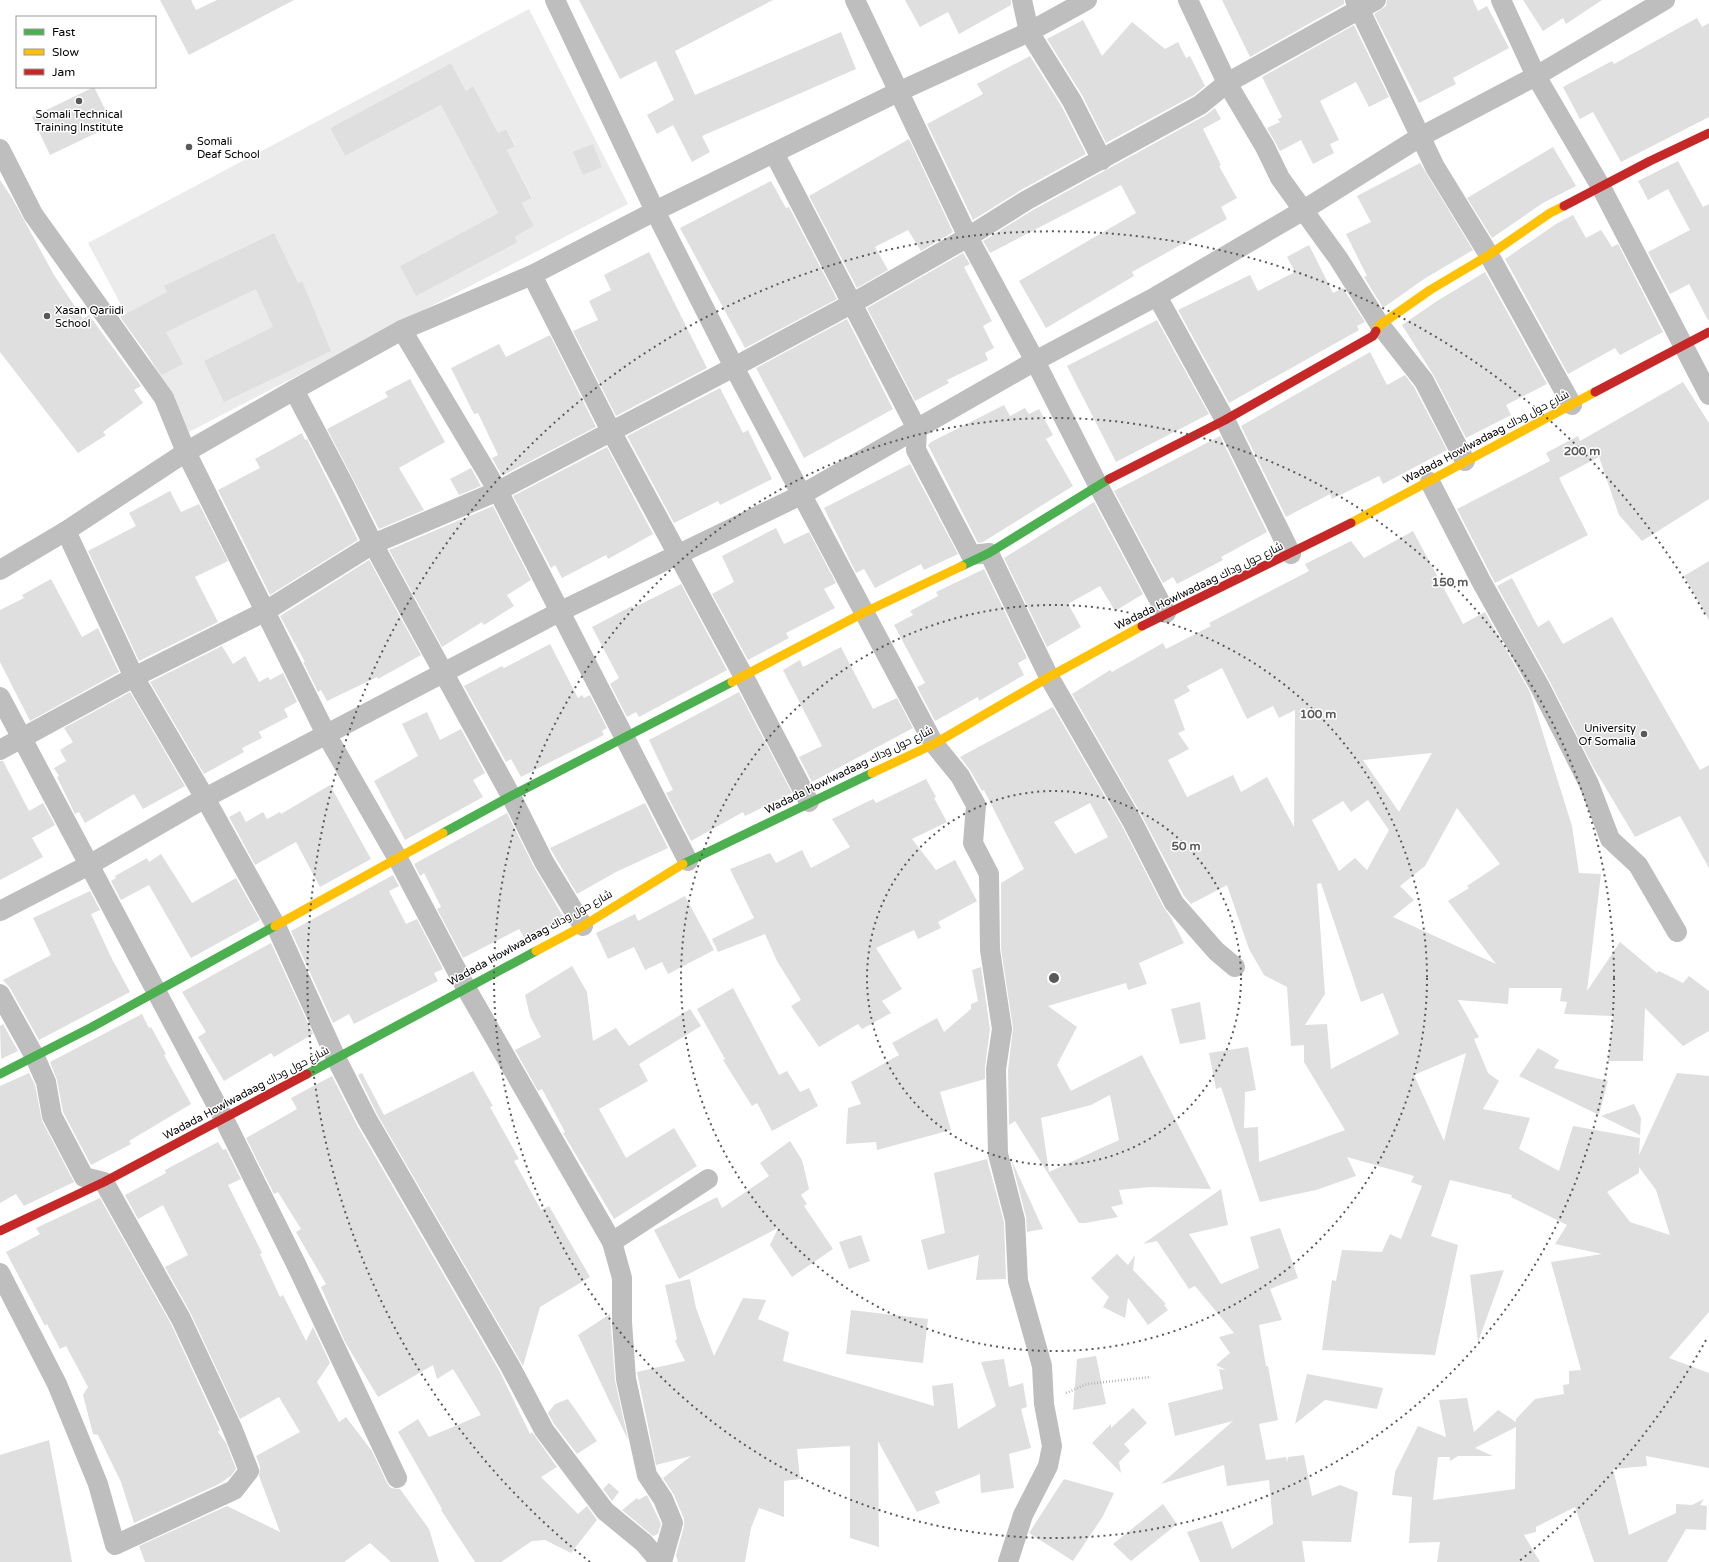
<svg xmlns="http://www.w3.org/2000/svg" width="1709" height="1562" viewBox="0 0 1709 1562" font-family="'Varela Round',Cairo,sans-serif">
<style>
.green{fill:#ebebeb;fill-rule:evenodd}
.building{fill:#dfdfdf;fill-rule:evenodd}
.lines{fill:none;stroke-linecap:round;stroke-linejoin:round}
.path{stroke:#b9b9b9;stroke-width:2.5;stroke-dasharray:1 2;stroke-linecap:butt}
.street{stroke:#bebebe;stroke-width:20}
.fast{stroke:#4caf50;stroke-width:9}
.slow{stroke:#ffc107;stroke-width:9}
.jam{stroke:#c62828;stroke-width:9}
.ring{fill:none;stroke:#595959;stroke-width:2;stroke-dasharray:2 4}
.poi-dot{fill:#595959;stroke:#fff;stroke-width:1.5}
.labels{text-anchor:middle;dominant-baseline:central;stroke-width:3;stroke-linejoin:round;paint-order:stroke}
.poi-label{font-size:11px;fill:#000;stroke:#fff;text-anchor:start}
.street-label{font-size:11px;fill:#000;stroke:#fff}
.centre{fill:#595959;stroke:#fff;stroke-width:2}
.ring-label{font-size:12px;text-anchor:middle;font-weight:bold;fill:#595959;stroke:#fff;stroke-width:3;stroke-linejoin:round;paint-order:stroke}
</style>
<rect width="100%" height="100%" fill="#fff"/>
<path class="green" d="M529,9L628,204L189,432L88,243ZM451,63L466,91L473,87L498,133L506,129L515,145L507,150L532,197L522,203L534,226L515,237L518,242L400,266L498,213L441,105L345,156L330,128Z"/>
<g class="building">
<polygon points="160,0 191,0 196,10 217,0 294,0 189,55"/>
<polygon points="579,0 773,0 675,51 695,95 841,32 856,69 702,136 710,152 692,162 673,125 657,134 647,115 674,100 656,61 620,79"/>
<polygon points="905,0 1011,0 1011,5 959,34 948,12 920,27"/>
<polygon points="1222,0 1344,0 1344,4 1250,57"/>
<polygon points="1387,0 1473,0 1478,11 1487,6 1509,48 1453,78 1456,84 1419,103 1374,14 1386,6"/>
<polygon points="1523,0 1602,0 1566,24 1563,18 1543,31"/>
<polygon points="1697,18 1702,27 1709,23 1709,117 1621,162 1593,112 1580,119 1563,87 1612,61 1614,64"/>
<polygon points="1083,20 1102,56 1132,22 1165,49 1178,42 1186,58 1190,56 1205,86 1194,95 1106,143 1082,95 1047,39"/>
<polygon points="1354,25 1389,97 1369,107 1356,82 1320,101 1339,140 1330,144 1334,153 1313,164 1301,140 1280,151 1267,128 1280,122 1278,119 1282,117 1262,77"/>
<polygon points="1030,56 1062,107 1086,154 1021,190 973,220 927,124 983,94 977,84"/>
<polygon points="451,63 466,91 473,86 498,133 506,129 515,146 507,150 532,198 522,203 534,226 515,237 518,242 416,296 400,266 498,213 441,105 345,156 330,128"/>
<polygon points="94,87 113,125 50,155 32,117"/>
<polygon points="1215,108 1221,119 1203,129 1221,165 1219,166 1237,198 1221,207 1227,219 1132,272 1134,276 1046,328 1019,281 1136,213 1121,185 990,253 983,241 1033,210 1206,115"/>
<polygon points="909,139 953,232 921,251 908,230 875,247 888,270 857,288 809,196"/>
<polygon points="593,144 602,167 583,175 573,152"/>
<polygon points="1553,147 1576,186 1543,203 1492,238 1467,198"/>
<polygon points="1678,161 1703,207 1709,204 1709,320 1708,320 1689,284 1670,294 1648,252 1690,230 1668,189 1648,200 1638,181"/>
<polygon points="1420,163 1473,250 1424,279 1383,308 1364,277 1367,276 1346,234 1371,222 1357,196"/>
<polygon points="0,180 12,198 54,275 83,319 89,315 141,386 134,390 143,403 103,432 106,435 78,453 0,352"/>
<polygon points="771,181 786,208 789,207 837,299 745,348 680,228"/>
<polygon points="1573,215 1586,238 1601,230 1612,247 1618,244 1663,332 1620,355 1615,348 1568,374 1505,259 1556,224"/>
<polygon points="274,233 298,283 302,281 331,351 224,402 204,361 273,327 256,289 166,332 183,364 162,375 120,317 167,292 164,286"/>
<polygon points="1309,245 1333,293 1343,288 1365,322 1357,326 1359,330 1229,403 1178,310 1250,275 1258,291 1295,272 1287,257"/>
<polygon points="649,252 707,368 616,416 573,331 598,320 589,301 611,290 604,275"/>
<polygon points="963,253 970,264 964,267 992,321 983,326 994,348 985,353 988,360 947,380 949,383 915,401 867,308"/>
<polygon points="1485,272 1547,384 1506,405 1511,415 1466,438 1434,376 1402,325 1437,301"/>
<polygon points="847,319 893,409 804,458 756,368"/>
<polygon points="1157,320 1209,414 1116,462 1067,366"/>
<polygon points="550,335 596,427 502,476 492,458 498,455 478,413 474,414 451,368 499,344 506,357"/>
<polygon points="1370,352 1387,385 1405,375 1414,387 1447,450 1383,484 1379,476 1332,499 1330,494 1286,517 1241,426"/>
<polygon points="410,379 445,442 399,468 424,510 379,529 327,429 388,397 385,392"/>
<polygon points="1683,382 1709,423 1709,499 1642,541 1619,515 1599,457 1559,478 1588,535 1495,583 1457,509 1550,461 1546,453 1578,436 1580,441"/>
<polygon points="720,388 743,433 748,430 772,479 720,505 718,501 674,523 627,436"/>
<polygon points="1004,405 1010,416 1025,408 1029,414 1039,409 1053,435 1046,439 1073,486 983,542 978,543 928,445 931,442"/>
<polygon points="302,433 305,440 307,439 358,540 270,595 218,490 260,468 255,459"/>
<polygon points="1220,436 1267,532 1221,557 1223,560 1177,584 1173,577 1163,583 1114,491"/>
<polygon points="607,447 653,534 608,559 606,555 562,578 555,565 551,568 513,496"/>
<polygon points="910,464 958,554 924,570 921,564 875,588 864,569 856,573 824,508"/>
<polygon points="471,468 481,486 459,495 450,479"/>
<polygon points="170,491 181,512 199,504 228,561 195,577 218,622 139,661 88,551 136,526 129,513"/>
<polygon points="1094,502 1143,594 1115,611 1100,586 1068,604 1081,627 1047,647 1004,558"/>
<polygon points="493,506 531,580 507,595 514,606 484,625 482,622 442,647 389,550"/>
<polygon points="776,528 784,544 809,532 836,583 824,589 835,608 786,633 789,638 748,660 712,594 734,582 722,556"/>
<path d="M1413,531L1463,624L1485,612L1530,692L1572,826L1579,873L1601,874L1587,991L1620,942L1657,973L1659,971L1683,983L1689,976L1709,991V1031L1683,1046L1645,1008L1643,1061H1608L1613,1016L1564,1014L1567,1002L1560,1001L1562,988H1509L1508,1004L1458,1000L1479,1037L1474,1039L1488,1073L1499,1081L1483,1109L1530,1118L1519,1149L1559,1171L1573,1126L1640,1138L1639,1155L1677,1073L1709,1076V1312L1669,1358L1709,1373V1468L1646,1456L1647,1466L1613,1469L1629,1535L1676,1513V1504L1692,1505L1704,1499L1700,1505L1707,1506L1706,1530L1686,1529L1667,1562H1594L1575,1507L1536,1527V1532L1524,1535L1540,1562H1437L1440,1542L1409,1543L1412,1497L1392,1495L1395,1472L1418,1426L1446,1437L1439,1400L1467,1398L1474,1432L1498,1410L1516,1422V1419L1535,1399L1564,1394L1563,1385L1569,1384V1371L1581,1370L1551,1262L1602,1254L1555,1244L1567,1225L1511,1197L1512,1195L1450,1180L1431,1236L1458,1245L1435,1355L1322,1350L1332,1280L1336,1281L1342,1250L1382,1252L1390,1234L1401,1239L1422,1186L1411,1182L1414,1176L1347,1157L1356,1176L1316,1190L1260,1202L1221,1087L1216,1089L1209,1053L1248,1047L1256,1090L1245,1092L1244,1128L1258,1127L1259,1162L1345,1130L1304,1062V1045L1291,1046L1287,987L1264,975L1249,949L1227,885L1191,904L1184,896L1142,816L1072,694L1110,670L1112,672L1163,643L1166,649L1211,626L1209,623L1309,571L1305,564L1351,541L1364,558ZM1222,668L1247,719L1273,706L1279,718L1295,710L1294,827L1267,777L1241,792L1233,775L1187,797L1168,760L1189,749L1178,733L1185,730L1174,700L1190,691L1187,686ZM1432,753L1399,812L1363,760ZM1368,800L1389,830L1367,870L1355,858L1339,871L1312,820L1343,801L1351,812ZM1457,808L1500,864L1467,886L1469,888L1448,901L1496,964L1393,917L1414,900L1400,886L1425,866ZM1321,883L1361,1002L1383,993L1399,1034L1331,1069L1327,1024L1305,1025L1325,994L1317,884ZM1466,1053L1444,1141L1414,1075ZM1639,1167L1656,1190L1670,1235L1630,1222L1607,1192L1639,1173ZM1516,1427L1515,1489L1433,1500L1438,1457H1450V1461L1458,1456H1493L1475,1448Z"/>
<polygon points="369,560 421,655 378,679 377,677 327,701 321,690 318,692 303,662 305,662 280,616"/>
<polygon points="1709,561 1709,620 1684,576"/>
<polygon points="984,569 1027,658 1018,663 1024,675 979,701 978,697 935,721 917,687 925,683 894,625 913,615 910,611 938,596 936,592"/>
<polygon points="1512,578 1538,627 1549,620 1563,644 1612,617 1700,770 1709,765 1709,868 1680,816 1635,837 1592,765 1550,682 1497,586"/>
<polygon points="51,579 82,637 98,628 119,672 30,721 0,662 0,610 24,598 22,595"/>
<polygon points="681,584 727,670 639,717 636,712 627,717 610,684 619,678 592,627 632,606 633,608"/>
<polygon points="550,644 578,698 582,695 584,698 590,695 607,728 602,731 604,735 521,777 511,759 506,762 464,686 502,666 504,668"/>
<polygon points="222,646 233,664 245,656 259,682 268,677 270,680 283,673 297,702 284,709 288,717 259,732 262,738 242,748 244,752 204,774 150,682"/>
<polygon points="841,647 873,709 897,698 913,728 812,782 799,757 822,746 783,670 800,660 803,667"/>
<polygon points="130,692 185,786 143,809 134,794 85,823 79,812 75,814 57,777 59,776 54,768 66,761 60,750 73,742 64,728"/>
<polygon points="739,692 792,793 745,816 743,812 691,841 666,793 673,790 649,740"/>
<path d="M1053,707L1122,826L1164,908L1170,916L1184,943L1139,963L1147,984L1128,990L1126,983L1048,1006L1077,1027L1057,1065L1071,1091L1142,1055L1211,1189L1150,1187L1119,1190L1123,1204L1111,1207L1118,1217L1085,1223H1079L1015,1121L1009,1125L1008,1070L1013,1028L1001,949V883L1024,869L984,790L982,791L970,770L960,757ZM1090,803L1108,837L1075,854L1054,822ZM1110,1095L1119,1140L1049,1172L1041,1118L1091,1105Z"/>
<polygon points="427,712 440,740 461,729 485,773 473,780 483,797 405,840 374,781 418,756 402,724"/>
<polygon points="0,761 3,761 29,811 43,803 55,825 32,838 43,857 0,880"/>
<polygon points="926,779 936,797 934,798 947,822 912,839 936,870 955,860 977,901 938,922 941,928 918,939 914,930 876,948 902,989 882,1001 891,1013 862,1029 858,1024 819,1047 791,1006 801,1000 777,961 765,934 718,952 712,939 754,918 730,869 770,853 776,863 802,850 811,868 850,847 832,819 873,799 876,803"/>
<polygon points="330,785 371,859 320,887 296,842 255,865 229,817 240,811 246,822 263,812 267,819 280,812 281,814"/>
<polygon points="645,803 668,848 616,872 577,894 550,848"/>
<polygon points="507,813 534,867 564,918 527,942 519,929 463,958 437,909 441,907 424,873 420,876 414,864"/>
<polygon points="161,854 192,903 236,878 260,920 191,958 149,885 121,900 111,881 116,878 115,876 147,858 149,862"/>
<polygon points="393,875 399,886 389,891 406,924 417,919 443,969 434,973 438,981 354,1024 349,1014 333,1023 291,931"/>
<polygon points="90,891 100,910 91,914 111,957 130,992 39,1040 10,988 3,980 51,955 33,918"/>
<polygon points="685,896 714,950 668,974 662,962 645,970 634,947 608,959 596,933 635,914 638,921"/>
<polygon points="271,943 313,1034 274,1057 271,1053 224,1081 198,1037 206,1032 182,992"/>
<polygon points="572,966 587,992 593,1041 616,1028 629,1046 690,1009 701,1026 639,1064 648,1081 599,1109 626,1158 674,1128 697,1166 614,1219 563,1133 565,1132 542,1089 538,1091 515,1050 541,1037 530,1016 525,995"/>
<polygon points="981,967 990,1029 985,1067 985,1079 940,1092 951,1130 877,1150 876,1142 846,1144 848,1108 861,1104 851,1082 899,1055 892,1043 937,1018 944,1032 971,1009 971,1004 978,1001 972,970"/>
<polygon points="733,988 779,1075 787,1071 800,1092 809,1088 818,1106 772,1131 757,1103 752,1106 723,1060 725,1059 697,1009"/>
<polygon points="1200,1002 1206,1039 1180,1044 1171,1009"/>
<polygon points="142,1014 149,1028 151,1027 166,1054 164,1055 191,1104 129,1141 131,1144 91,1165 63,1112 57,1080 50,1062"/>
<polygon points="3,1024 18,1051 1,1059 0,1026"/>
<polygon points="1538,1048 1559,1060 1554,1068 1608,1081 1599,1115 1519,1076"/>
<polygon points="473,1071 493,1106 490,1107 519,1159 514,1161 541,1210 549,1206 590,1277 540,1307 523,1366 377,1114 358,1075 362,1073 384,1115"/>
<polygon points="29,1073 35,1085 42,1121 74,1182 24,1206 16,1194 0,1203 0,1086"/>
<polygon points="332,1076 357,1125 500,1372 530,1434 532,1432 557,1467 541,1477 578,1514 587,1506 597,1520 571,1553 545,1540 532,1541 501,1562 475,1562 441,1510 442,1509 398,1432 418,1419 429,1437 481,1415 453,1369 437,1379 433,1365 378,1397 345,1342 321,1287 326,1284 296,1232 301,1229 278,1192 274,1194 246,1138 297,1109 291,1098"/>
<polygon points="1634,1104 1641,1118 1640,1135 1601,1116"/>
<polygon points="790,1141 802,1160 809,1189 801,1195 807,1204 804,1206 833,1249 792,1277 770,1245 778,1228 679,1279 654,1230 717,1197 722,1208 769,1176 760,1163"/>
<polygon points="218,1142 223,1150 226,1149 241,1179 228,1185 262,1253 260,1254 280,1297 283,1295 306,1341 313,1327 330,1363 317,1382 339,1422 346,1417 372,1451 387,1483 391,1488 400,1489 429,1529 439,1562 391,1562 370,1543 344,1562 145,1562 139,1546 227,1506 280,1532 259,1476 260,1467 256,1456 300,1432 279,1397 240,1419 191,1314 165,1267 188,1255 163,1205 138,1219 125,1195 166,1173 165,1170"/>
<polygon points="987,1159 1004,1222 1006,1279 976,1280 979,1255 928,1270 921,1240 945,1233 934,1173"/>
<polygon points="1011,1159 1043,1229 1027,1232 1026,1217"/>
<polygon points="1221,1189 1228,1225 1189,1234 1221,1284 1259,1268 1250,1237 1280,1228 1298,1278 1270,1289 1282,1320 1259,1325 1266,1366 1268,1366 1278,1420 1259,1424 1266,1460 1286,1457 1287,1462 1288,1457 1304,1455 1312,1496 1340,1485 1358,1492 1351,1542 1302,1541 1305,1562 1200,1562 1187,1532 1222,1521 1232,1549 1273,1524 1269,1480 1227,1486 1224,1465 1161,1484 1233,1421 1175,1436 1168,1403 1223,1389 1219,1369 1226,1370 1216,1365 1230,1353 1219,1337 1234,1333 1195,1286 1189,1289 1157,1241 1143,1244"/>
<polygon points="100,1198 171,1324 220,1430 218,1432 226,1443 236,1469 231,1476 217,1485 134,1523 121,1482 98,1435 93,1434 83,1395 88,1387 66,1346 60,1349 47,1324 45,1326 6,1252 40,1234 36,1228"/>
<polygon points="861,1235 870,1261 849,1269 839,1242"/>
<polygon points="1117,1254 1128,1265 1135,1255 1133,1270 1166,1304 1164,1305 1168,1310 1148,1325 1128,1298 1125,1318 1103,1307 1109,1297 1091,1278"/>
<polygon points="1504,1270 1478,1342 1470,1275"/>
<polygon points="690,1279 696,1308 714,1356 743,1298 766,1300 758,1319 789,1332 783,1361 934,1406 932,1386 953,1383 958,1429 996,1406 981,1362 1004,1359 1009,1387 1023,1383 1027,1407 1021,1409 1031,1448 1009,1454 1014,1488 981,1493 980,1474 935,1492 940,1503 917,1512 878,1441 879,1547 850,1538 850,1446 797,1449 800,1479 784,1481 784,1517 759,1508 751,1528 745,1562 678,1562 676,1555 684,1526 684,1519 674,1495 663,1478 691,1456 656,1465 637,1372 685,1361 675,1341 677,1339 665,1285"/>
<polygon points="851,1310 928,1319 923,1363 846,1354"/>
<polygon points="610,1314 615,1380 628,1440 578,1335"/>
<polygon points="1096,1356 1106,1404 1073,1410 1077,1359"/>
<polygon points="1307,1374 1383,1388 1377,1409 1325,1400 1295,1424"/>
<polygon points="568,1399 597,1441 577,1454 554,1424 548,1413 555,1404"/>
<polygon points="1133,1408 1147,1423 1124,1444 1130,1451 1119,1462 1121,1473 1092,1443 1111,1424 1111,1428"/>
<polygon points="49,1440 72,1562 0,1562 0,1455"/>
<polygon points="1064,1479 1114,1493 1103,1516 1073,1561 1029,1533"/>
<polygon points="609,1483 619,1492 612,1501 603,1489"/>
<polygon points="647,1495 661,1524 658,1534 653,1536 622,1510 637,1498 638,1500"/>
<polygon points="1163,1504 1177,1524 1131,1561 1113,1544"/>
</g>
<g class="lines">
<polyline class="path" points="1066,1393 1087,1384 1151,1377"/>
<g class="street">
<polyline points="555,0 655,211 734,367 934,744 960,776 976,805 973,843 989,874 990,950 1002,1029 996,1069 998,1154 1015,1220 1018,1281 1042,1366 1044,1404 1052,1446 1048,1466 1023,1515 1008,1562"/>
<polyline points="855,0 968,237 1035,361 1098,485 1166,613"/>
<polyline points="1022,0 1029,32 1072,101 1102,160"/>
<polyline points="1188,0 1227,83 1265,147 1280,178 1338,258 1380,325 1424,381 1465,461"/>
<polyline points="1355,0 1435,167 1489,255 1572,405"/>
<polyline points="1501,0 1536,76 1601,187 1709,395"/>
<polyline points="0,149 33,214 164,398 186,452 326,734 398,859 466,988 612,1242 622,1278 622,1322 626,1379 647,1475 663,1499 673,1523 662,1562"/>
<polyline points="774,153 917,429 916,450 971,555 989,553 1049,677 1132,821 1174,903 1216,951 1235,967"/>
<polyline points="532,275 611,431 743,675 809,802"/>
<polyline points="1157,296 1225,420 1291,554"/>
<polyline points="402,330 498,491 688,861"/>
<polyline points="294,390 345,487 373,544 511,796 544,862 583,926"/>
<polyline points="1430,482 1481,581 1540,687 1567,740 1589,784 1610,839 1638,865 1677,932"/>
<polyline points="66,531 134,677 205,798 276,926 336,1058 367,1119 510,1366 544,1430 605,1511 644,1543 660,1562"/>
<polyline points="0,570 66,531 186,452 294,390 402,330 532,275 655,211 898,92 1029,32 1087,0"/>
<polyline points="0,697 223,1117 296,1264 397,1478"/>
<polyline points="0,750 134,677 264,612 373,544 498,491 734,367 853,303 968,237 1027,200 1200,105 1227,83 1376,0"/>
<polyline points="0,911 89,865 205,798 561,611 801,495 1035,361 1157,296 1302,211 1420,137 1536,76 1665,0"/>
<polyline points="0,994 35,1057 46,1082 52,1116 84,1177 104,1182 181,1319 232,1428 249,1471 234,1490 115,1545 98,1484 57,1384 0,1273"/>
<polyline points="612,1242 708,1179"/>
</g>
<g class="fast">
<polyline points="962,566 989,553 1109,479"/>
<polyline points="443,833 511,796 732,682"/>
<polyline points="683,864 872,773"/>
<polyline points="0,1074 92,1027 275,926"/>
<polyline points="307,1074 536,951"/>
</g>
<g class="slow">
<polyline points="1376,331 1380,325 1430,290 1489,255 1550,213 1564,206"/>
<polyline points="1351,523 1595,392"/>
<polyline points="732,682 863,613 962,566"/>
<polyline points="872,773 934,744 1049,677 1142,626"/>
<polyline points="275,926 443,833"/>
<polyline points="536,951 583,926 683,864"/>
</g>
<g class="jam">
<polyline points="1564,206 1650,161 1709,133"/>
<polyline points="1595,392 1709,332"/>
<polyline points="1109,479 1225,420 1373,336 1376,331"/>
<polyline points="1142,626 1351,523"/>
<polyline points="0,1231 104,1182 307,1074"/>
</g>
</g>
<g class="ring">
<circle cx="1054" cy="978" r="187"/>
<circle cx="1054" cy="978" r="373"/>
<circle cx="1054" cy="978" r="560"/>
<path d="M1706 1340A746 746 0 0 1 1518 1562M590 1562A746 746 0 1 1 1706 616"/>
</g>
<g class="poi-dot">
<circle cx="79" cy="101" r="4"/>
<circle cx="189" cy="147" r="4"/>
<circle cx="47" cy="316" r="4"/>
<circle cx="1644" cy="734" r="4"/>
</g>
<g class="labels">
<g class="poi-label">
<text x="79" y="114" text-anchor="middle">Somali Technical<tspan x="79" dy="13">Training Institute</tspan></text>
<text x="197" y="141">Somali<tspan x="197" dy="13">Deaf School</tspan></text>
<text x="55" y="310">Xasan Qariidi<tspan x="55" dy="13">School</tspan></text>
<text x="1636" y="728" text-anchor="end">University<tspan x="1636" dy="13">Of Somalia</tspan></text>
</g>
<g class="street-label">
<text transform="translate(1486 437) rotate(-28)">Wadada Howlwadaag شارع حول وداك</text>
<text transform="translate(1199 586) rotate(-26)">Wadada Howlwadaag شارع حول وداك</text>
<text transform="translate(849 770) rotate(-26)">Wadada Howlwadaag شارع حول وداك</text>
<text transform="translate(530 938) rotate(-29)">Wadada Howlwadaag شارع حول وداك</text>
<text transform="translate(246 1093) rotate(-28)">Wadada Howlwadaag شارع حول وداك</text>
</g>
</g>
<circle cx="1054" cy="978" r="6" class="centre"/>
<g class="ring-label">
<text x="1582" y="455">200 m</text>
<text x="1450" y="586">150 m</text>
<text x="1318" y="718">100 m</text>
<text x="1186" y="850">50 m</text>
</g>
<rect x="16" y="16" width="140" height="72" fill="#ffffff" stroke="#999999"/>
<rect x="24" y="29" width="20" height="6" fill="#4caf50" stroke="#999999"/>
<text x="52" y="36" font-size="12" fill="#000000">Fast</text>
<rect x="24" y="49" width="20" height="6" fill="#ffc107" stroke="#999999"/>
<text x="52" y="56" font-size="12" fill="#000000">Slow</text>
<rect x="24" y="69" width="20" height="6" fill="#c62828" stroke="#999999"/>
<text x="52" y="76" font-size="12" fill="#000000">Jam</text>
</svg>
